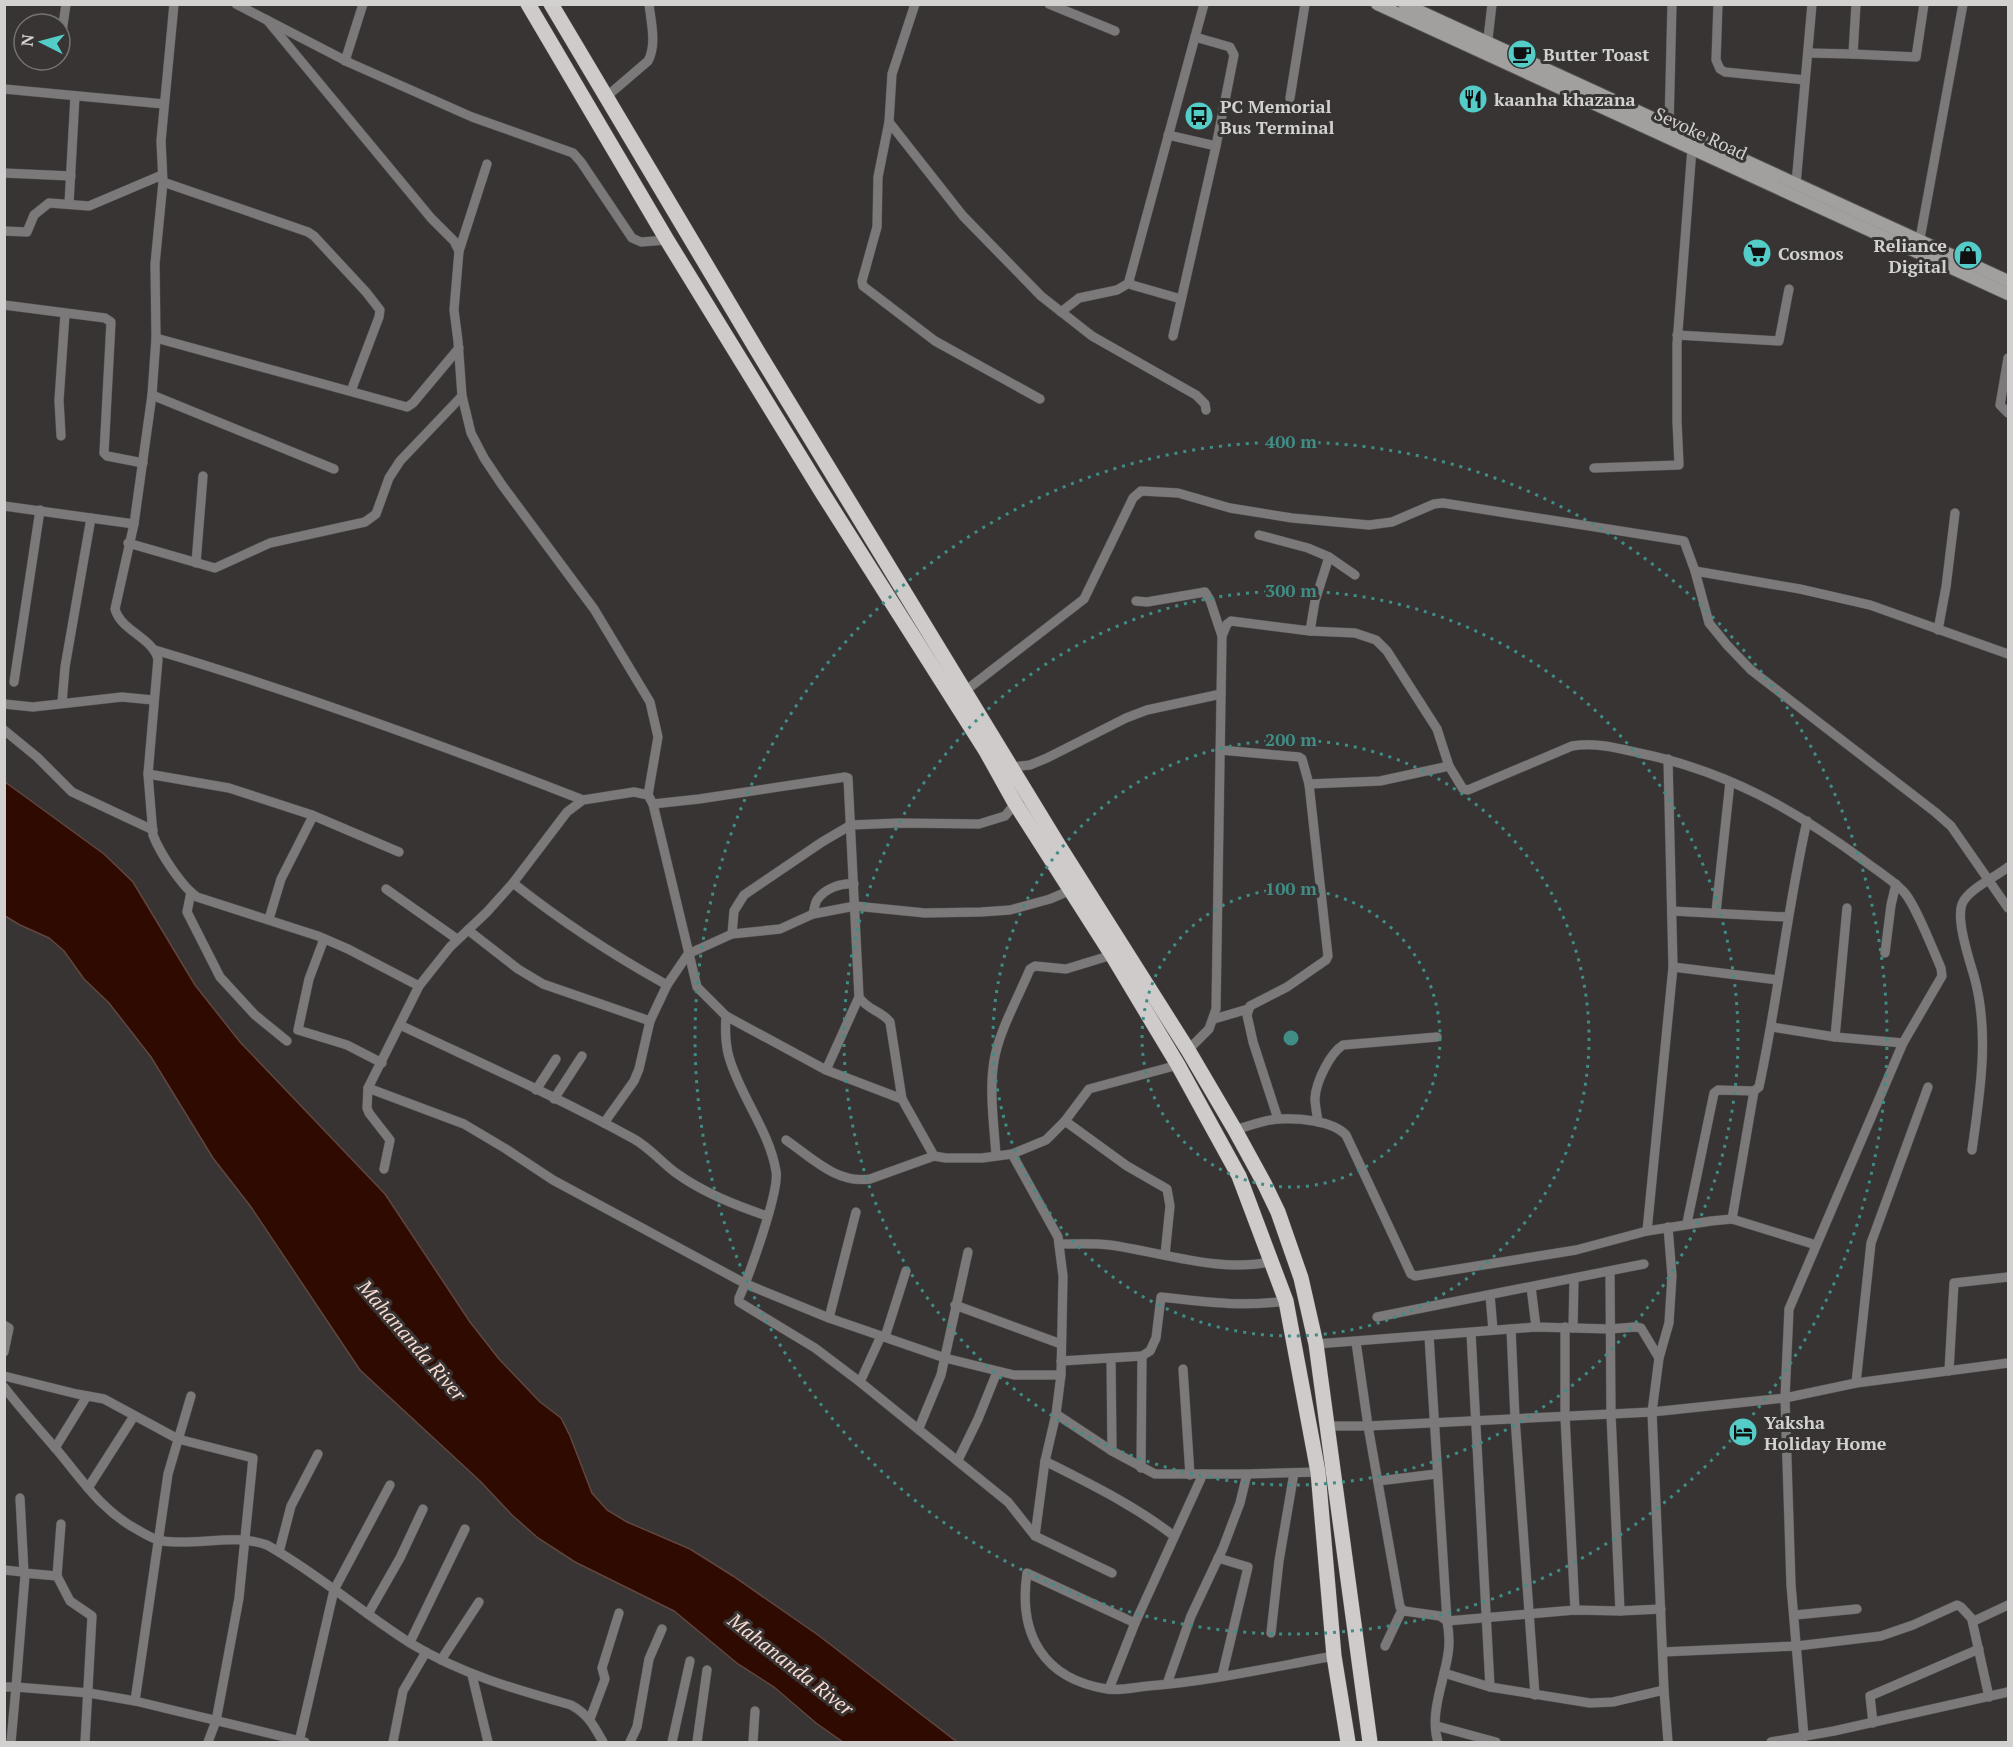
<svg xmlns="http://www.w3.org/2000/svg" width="2013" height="1747" viewBox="0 0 2013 1747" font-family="'PT Serif',serif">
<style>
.water{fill:#2e0a00;stroke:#60463e;stroke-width:1.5}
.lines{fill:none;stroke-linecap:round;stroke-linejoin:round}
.minor-casing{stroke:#53504f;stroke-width:10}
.secondary-casing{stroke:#53504f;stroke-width:14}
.trunk-casing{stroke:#53504f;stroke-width:16}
.minor{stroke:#7b7979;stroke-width:9}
.secondary{stroke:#a2a09f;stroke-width:12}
.trunk{stroke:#cecbca;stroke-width:15}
.ring{fill:none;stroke:#408d86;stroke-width:3;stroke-dasharray:3 6}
.labels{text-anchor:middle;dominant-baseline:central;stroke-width:6;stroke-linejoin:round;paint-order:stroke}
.poi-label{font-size:18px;font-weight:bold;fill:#d3d1d0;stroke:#373433;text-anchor:start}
.street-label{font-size:18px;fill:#d3d1d0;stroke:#373433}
.water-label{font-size:20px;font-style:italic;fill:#f9dbd0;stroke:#373433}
.centre{fill:#408d86;stroke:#373433;stroke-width:3}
.ring-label{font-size:18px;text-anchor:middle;font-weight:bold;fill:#408d86;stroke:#373433;stroke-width:6;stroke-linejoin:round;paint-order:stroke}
</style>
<rect width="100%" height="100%" fill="#373433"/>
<polygon class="water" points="5,782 104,854 133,882 195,985 240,1042 385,1194 470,1322 499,1359 540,1402 561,1418 570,1436 592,1493 607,1510 627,1522 690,1549 733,1576 818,1635 957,1742 843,1742 816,1723 774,1687 738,1664 674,1611 575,1562 538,1538 512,1515 480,1481 360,1370 251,1207 213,1158 151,1057 109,1003 84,979 64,951 49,938 20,925 5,916"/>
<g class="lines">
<g class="minor-casing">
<g id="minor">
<path d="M174,4L161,141L163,182L155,264L156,338L152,395L134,524L115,609C121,631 152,637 158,659L148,774L153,835C160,853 182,887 197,897L318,936L348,949L419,986"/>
<polyline points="236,4 350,63 472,117 573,153 581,162 632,238 641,242 667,240"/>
<polyline points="915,4 892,74 889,122 878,177 877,227 862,281 863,286 935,341 1040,399"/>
<polyline points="1049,4 1115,31"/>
<polyline points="1718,4 1716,60 1720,69 1725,72 1805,80"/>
<polyline points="267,20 431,218 454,241 459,251 454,310 458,341 462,396 471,433 484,458 502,485 594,609 650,702 658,737 648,795"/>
<polyline points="61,39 66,4"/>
<polyline points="1487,47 1492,4"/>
<polyline points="1808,53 1853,54 1856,4"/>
<polyline points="1852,54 1916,57 1924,4"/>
<polyline points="345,61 363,4"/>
<polyline points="4,89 164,104"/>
<path d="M606,97L648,61C657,45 651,22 649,4"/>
<polyline points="1290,98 1305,4"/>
<polyline points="889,122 963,216 1041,296 1092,336 1196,395 1205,404 1206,410"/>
<polyline points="1669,126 1672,4"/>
<polyline points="1168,135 1216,146"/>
<polyline points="4,173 71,176"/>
<polyline points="163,182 308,232 314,236 366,292 380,310 379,317 351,391"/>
<polyline points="1796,184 1812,4"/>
<polyline points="69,204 75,96"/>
<polyline points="4,231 27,232 34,215 49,203 89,206 162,175"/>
<polyline points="1919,244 1963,4"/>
<polyline points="459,251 487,164"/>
<polyline points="1181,299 1132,285 1129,281 1195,37"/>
<polyline points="4,305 105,318 111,322 104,453 107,456 143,463"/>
<polyline points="1061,312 1079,298 1117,290 1129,283"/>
<polyline points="1677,335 1779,341 1789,289"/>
<polyline points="1173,336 1216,146 1234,55 1230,47 1195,37 1204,4"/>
<polyline points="156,338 407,407 413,403 459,348"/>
<polyline points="2008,358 2000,405 2008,413"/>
<polyline points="152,395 334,469"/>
<polyline points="61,436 59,400 65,314"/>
<polyline points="1594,468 1679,465 1677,421 1677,344 1692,148"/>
<polyline points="4,506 134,524"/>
<polyline points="1259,535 1308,548 1329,557"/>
<polyline points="128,543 215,568 270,543 365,522 376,514 389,478 400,461 462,396"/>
<polyline points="196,563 203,476"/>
<polyline points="1695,571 1800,589 1870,605 2008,654"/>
<polyline points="1136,601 1147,602 1205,592 1210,600 1222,636"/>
<polyline points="1938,630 1946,587 1955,513"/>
<polyline points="1310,631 1315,601 1329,557 1355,575"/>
<path d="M155,650C300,693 442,745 583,800"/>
<polyline points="14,682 40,510"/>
<polyline points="965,691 1084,599 1133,498 1141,491 1178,493 1230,508 1292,518 1369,525 1392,522 1434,504 1443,503 1684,541 1695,571 1709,623 1727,645 1751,670 1935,812 1951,826 2008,908"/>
<polyline points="62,703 65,667 91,518"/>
<polyline points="4,704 33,707 122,697 153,700"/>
<polyline points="4,730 37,757 72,792 153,830"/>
<polyline points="1220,750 1299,757 1302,759 1309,784 1328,956 1326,960 1287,987 1250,1006 1247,1015 1253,1042 1278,1119"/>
<polyline points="1011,767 1030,765 1047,758 1126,718 1147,710 1221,694"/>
<polyline points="148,774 229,788 312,815 311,820 281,879 269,919"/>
<polyline points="1309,784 1380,781 1449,766"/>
<path d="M653,804L699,799L845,777L848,778L859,997C867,1010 882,1011 890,1022L902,1099"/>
<polyline points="312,815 399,852"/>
<path d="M513,883C561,921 613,955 667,985"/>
<polyline points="386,889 457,939"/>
<polyline points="191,892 187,912 220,977 255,1015 287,1041"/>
<polyline points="1672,911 1787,917"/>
<polyline points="1716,912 1730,782"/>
<path d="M813,914C814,910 815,903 817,900C825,888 841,883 854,884"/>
<polyline points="468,930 518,969 543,984 650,1021"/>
<polyline points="732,934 734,911 744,895 822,842 851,825 899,823 979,824 1005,816 1018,800"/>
<polyline points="324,939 309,979 298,1030 347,1045 382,1063"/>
<polyline points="1885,953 1891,905 1896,884"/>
<polyline points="1673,967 1778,980"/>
<path d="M726,1016C725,1030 725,1043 729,1057C740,1096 769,1130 776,1171C780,1191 748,1278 739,1298V1302L815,1348L860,1382L1008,1502L1035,1536L1112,1573"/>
<polyline points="1214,1019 1248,1009"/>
<path d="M400,1025C478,1062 558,1097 634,1139C650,1148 661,1162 676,1173C704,1193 735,1205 767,1216"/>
<polyline points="1772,1027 1835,1037 1903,1043"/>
<polyline points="1835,1037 1847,908"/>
<path d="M1188,1050L1209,1029L1216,1009L1222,636L1227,624L1231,621L1310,631L1355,633L1376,640L1387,651L1437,729L1449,766L1463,789L1468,790L1572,746C1595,742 1617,748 1639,753C1726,771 1792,808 1863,860C1876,870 1891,879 1903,891C1915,903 1933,950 1941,968L1942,976L1903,1043L1789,1309L1785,1398L1791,1585L1804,1737"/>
<polyline points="826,1070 859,997"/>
<polyline points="368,1088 464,1124 506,1149 553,1180 746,1284 829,1318 945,1358 1014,1375 1061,1375"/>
<polyline points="536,1090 556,1059"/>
<polyline points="554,1099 582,1056"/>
<polyline points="1065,1121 1127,1166 1167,1189 1170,1206 1165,1255"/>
<path d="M1318,1122C1317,1114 1315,1106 1315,1098C1316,1082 1330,1053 1343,1045L1437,1037"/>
<polyline points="604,1123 634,1081 639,1069 650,1021 667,985 688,954 732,934 780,929 813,914 855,906 925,913 981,912 1010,910 1050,899 1071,890"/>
<path d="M1235,1130C1249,1126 1264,1120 1278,1119C1297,1118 1332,1120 1346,1135L1411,1274L1415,1276L1576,1250L1647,1231L1711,1221L1732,1219L1816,1245"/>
<path d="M786,1140C812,1158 837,1184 870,1179L934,1156"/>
<path d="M1972,1150C1980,1093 1990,1033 1974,976C1969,959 1956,920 1962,904C1968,889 1996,877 2008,867"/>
<polyline points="1012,1154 1058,1237 1063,1276 1061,1375 1056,1414 1045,1461 1035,1536"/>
<path d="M996,1155C994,1125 989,1091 994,1061C999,1031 1018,998 1030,969L1035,966L1066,969L1112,955"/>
<polyline points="384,1169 390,1140 369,1113 367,1108 368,1088 419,986 450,947 487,912 513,883 567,812 583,800 634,792 648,795 653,804 697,987 726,1016 826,1070 902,1099 934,1156 946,1158 982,1158 1012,1154 1046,1140 1065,1121 1089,1089 1178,1065"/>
<polyline points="1732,1219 1754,1091"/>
<path d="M1687,1223L1714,1093L1718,1090L1754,1091L1759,1087C1778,999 1787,909 1807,821"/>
<polyline points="1647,1231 1673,967 1668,759"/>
<path d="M1059,1244C1076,1244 1094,1243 1110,1245C1161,1252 1222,1274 1272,1261"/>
<polyline points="1610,1272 1611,1415 1620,1611"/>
<polyline points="1531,1287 1536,1327"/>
<polyline points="1490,1295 1493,1330"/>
<polyline points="955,1305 1061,1344"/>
<polyline points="1377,1317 1644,1264"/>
<polyline points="829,1318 856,1212"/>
<polyline points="4,1325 9,1328 4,1352"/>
<polyline points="1565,1327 1565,1417 1575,1610"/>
<polyline points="1573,1328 1574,1279"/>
<polyline points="1511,1329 1515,1418 1535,1695"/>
<polyline points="1471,1333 1490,1687"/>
<polyline points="1429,1336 1447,1621 1575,1610 1620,1611 1661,1609"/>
<polyline points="885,1337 906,1271"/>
<path d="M1356,1342L1368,1426L1400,1607L1404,1611L1440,1616L1447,1621C1449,1632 1450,1643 1448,1654C1444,1682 1429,1714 1438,1742"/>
<polyline points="1316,1344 1536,1327 1610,1329 1635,1327 1641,1328 1659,1358"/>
<polyline points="1111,1358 1112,1451"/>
<path d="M1061,1361L1142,1356L1150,1351L1156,1338L1161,1297C1206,1302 1241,1307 1286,1301"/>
<polyline points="1183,1369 1190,1475"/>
<polyline points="1949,1371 1954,1283 2008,1277"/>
<polyline points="4,1376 77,1394 104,1399 178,1439 253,1458 239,1598 216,1721 208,1742"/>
<polyline points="860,1382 881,1336"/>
<polyline points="1856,1383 1871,1243 1928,1087"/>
<path d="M4,1387C21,1409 39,1429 57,1450C83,1481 102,1511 138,1530C145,1534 154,1540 163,1541C197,1546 235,1533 267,1545C317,1573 361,1612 410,1643C461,1674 514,1689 571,1705C588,1714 594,1726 603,1742"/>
<polyline points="1056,1414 1112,1451 1155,1474 1247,1474 1318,1472"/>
<polyline points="1329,1426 1368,1426 1652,1412 1785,1398 1856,1383 2008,1363"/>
<polyline points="919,1428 941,1375 968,1252"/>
<polyline points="55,1448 87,1396"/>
<polyline points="958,1460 978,1419 997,1372"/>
<path d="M1045,1461C1090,1484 1134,1505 1174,1536"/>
<polyline points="1141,1468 1142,1356"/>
<polyline points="1378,1481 1436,1474"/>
<polyline points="88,1488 134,1416"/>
<polyline points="20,1498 24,1573 57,1576 70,1601 92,1616 85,1742"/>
<polyline points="279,1552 291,1506 318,1454"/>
<polyline points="1218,1558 1248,1567 1222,1676"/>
<polyline points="4,1570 23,1572 25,1575 16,1687 89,1693 135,1701 305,1742"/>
<polyline points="57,1576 61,1524"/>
<polyline points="368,1614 400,1558 423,1509"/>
<polyline points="1795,1615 1857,1609"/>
<polyline points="1972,1620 1989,1697"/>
<path d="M1135,1623L1027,1573C1018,1634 1043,1679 1107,1689C1120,1691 1136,1687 1148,1686C1211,1681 1273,1667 1334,1656"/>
<polyline points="1271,1633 1279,1561 1294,1473"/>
<polyline points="410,1642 465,1529"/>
<polyline points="1385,1646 1402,1610"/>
<polyline points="1663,1652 1797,1646 1881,1636 1913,1625 1957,1605 1961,1607 1974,1621 2008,1605"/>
<polyline points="441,1660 479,1602"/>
<polyline points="1444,1673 1490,1687 1590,1703 1613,1702 1664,1690"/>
<polyline points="472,1675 488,1742"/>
<polyline points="1167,1684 1191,1616 1223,1548 1240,1503 1247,1474"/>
<polyline points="4,1687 16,1687 11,1742"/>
<polyline points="1109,1689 1135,1623 1203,1474"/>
<polyline points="135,1701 168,1474 191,1396"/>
<polyline points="590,1719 605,1679 602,1668 619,1613"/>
<polyline points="1873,1723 1870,1696 1979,1649"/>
<polyline points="1437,1726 1496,1742"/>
<polyline points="299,1742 334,1590 390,1485"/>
<polyline points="393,1742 403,1691 426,1652"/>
<polyline points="630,1742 637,1727 649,1659 662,1629"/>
<polyline points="672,1742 690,1661"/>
<polyline points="697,1742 707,1670"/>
<polyline points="753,1742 755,1711"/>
<polyline points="1668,1742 1664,1690 1652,1412 1659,1358 1669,1323 1672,1276 1668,1227"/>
<polyline points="1771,1742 1834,1731 2008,1692"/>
</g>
</g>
<g class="secondary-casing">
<g id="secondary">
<polyline points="1377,4 2008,294"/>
<polyline points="1404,4 2008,281"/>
</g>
</g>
<g class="trunk-casing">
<g id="trunk">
<polyline points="528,4 667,240 823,494 986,751 1015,803 1112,955 1178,1065 1239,1176 1286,1301 1318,1472 1334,1656 1348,1742"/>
<polyline points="551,4 758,352 1059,846 1188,1050 1235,1130 1264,1183 1278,1212 1301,1278 1316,1344 1370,1742"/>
</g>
</g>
<use href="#minor" class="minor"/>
<use href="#secondary" class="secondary"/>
<use href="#trunk" class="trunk"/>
</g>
<g class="ring">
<circle cx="1291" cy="1038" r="149"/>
<circle cx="1291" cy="1038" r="298"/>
<circle cx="1291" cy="1038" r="447"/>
<circle cx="1291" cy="1038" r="596"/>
</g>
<defs>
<g id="cafe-disc" transform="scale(1.5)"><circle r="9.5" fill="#54cdc8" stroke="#373433"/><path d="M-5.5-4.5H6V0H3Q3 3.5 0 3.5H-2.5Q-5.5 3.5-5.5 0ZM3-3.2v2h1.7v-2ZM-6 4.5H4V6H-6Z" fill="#111"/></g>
<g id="restaurant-disc" transform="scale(1.5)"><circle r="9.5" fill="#54cdc8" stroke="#373433"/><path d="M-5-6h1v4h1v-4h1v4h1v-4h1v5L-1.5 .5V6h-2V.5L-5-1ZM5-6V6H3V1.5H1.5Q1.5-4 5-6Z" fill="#111"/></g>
<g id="bus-disc" transform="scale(1.5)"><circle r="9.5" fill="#54cdc8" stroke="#373433"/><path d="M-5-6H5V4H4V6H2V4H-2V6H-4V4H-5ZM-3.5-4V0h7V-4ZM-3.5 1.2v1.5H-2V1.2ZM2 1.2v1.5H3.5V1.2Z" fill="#111"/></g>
<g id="supermarket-disc" transform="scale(1.5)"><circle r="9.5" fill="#54cdc8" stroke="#373433"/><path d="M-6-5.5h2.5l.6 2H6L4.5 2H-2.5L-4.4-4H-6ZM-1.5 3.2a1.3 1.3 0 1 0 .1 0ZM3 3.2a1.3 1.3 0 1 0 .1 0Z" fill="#111"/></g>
<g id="shop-disc" transform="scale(1.5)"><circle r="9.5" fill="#54cdc8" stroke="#373433"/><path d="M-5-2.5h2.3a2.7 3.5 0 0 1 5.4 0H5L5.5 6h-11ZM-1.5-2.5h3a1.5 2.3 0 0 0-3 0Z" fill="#111"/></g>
<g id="hotel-disc" transform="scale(1.5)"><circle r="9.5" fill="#54cdc8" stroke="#373433"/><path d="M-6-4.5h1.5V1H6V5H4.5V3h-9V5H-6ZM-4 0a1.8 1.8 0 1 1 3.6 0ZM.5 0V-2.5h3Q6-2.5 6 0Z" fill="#111"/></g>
</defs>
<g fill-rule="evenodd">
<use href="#cafe-disc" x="1522" y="54"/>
<use href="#restaurant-disc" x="1473" y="99"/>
<use href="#bus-disc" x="1199" y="116"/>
<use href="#supermarket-disc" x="1757" y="253"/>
<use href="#shop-disc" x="1968" y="255"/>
<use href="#hotel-disc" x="1743" y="1432"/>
</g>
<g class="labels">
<g class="poi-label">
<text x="1543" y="54">Butter Toast</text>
<text x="1494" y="99">kaanha khazana</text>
<text x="1220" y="106">PC Memorial<tspan x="1220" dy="21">Bus Terminal</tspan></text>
<text x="1947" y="245" text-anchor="end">Reliance<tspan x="1947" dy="21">Digital</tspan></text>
<text x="1778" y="253">Cosmos</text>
<text x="1764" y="1422">Yaksha<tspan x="1764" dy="21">Holiday Home</tspan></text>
</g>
<g class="street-label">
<text transform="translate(1701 133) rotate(25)">Sevoke Road</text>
</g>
<g class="water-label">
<text transform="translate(412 1340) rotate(49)">Mahananda River</text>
<text transform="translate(791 1664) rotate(38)">Mahananda River</text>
</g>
</g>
<circle cx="1291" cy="1038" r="9" class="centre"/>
<g class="ring-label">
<text x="1291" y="448">400 m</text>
<text x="1291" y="597">300 m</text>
<text x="1291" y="746">200 m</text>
<text x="1291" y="895">100 m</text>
</g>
<rect width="2013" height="1747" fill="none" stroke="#d3d1d0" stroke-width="12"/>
<g transform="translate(42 42) rotate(276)"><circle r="28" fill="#373433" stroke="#757372" stroke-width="1.5"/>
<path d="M0-4.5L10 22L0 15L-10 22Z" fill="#54cdc8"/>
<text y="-9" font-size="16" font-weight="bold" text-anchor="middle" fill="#d3d1d0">N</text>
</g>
</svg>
